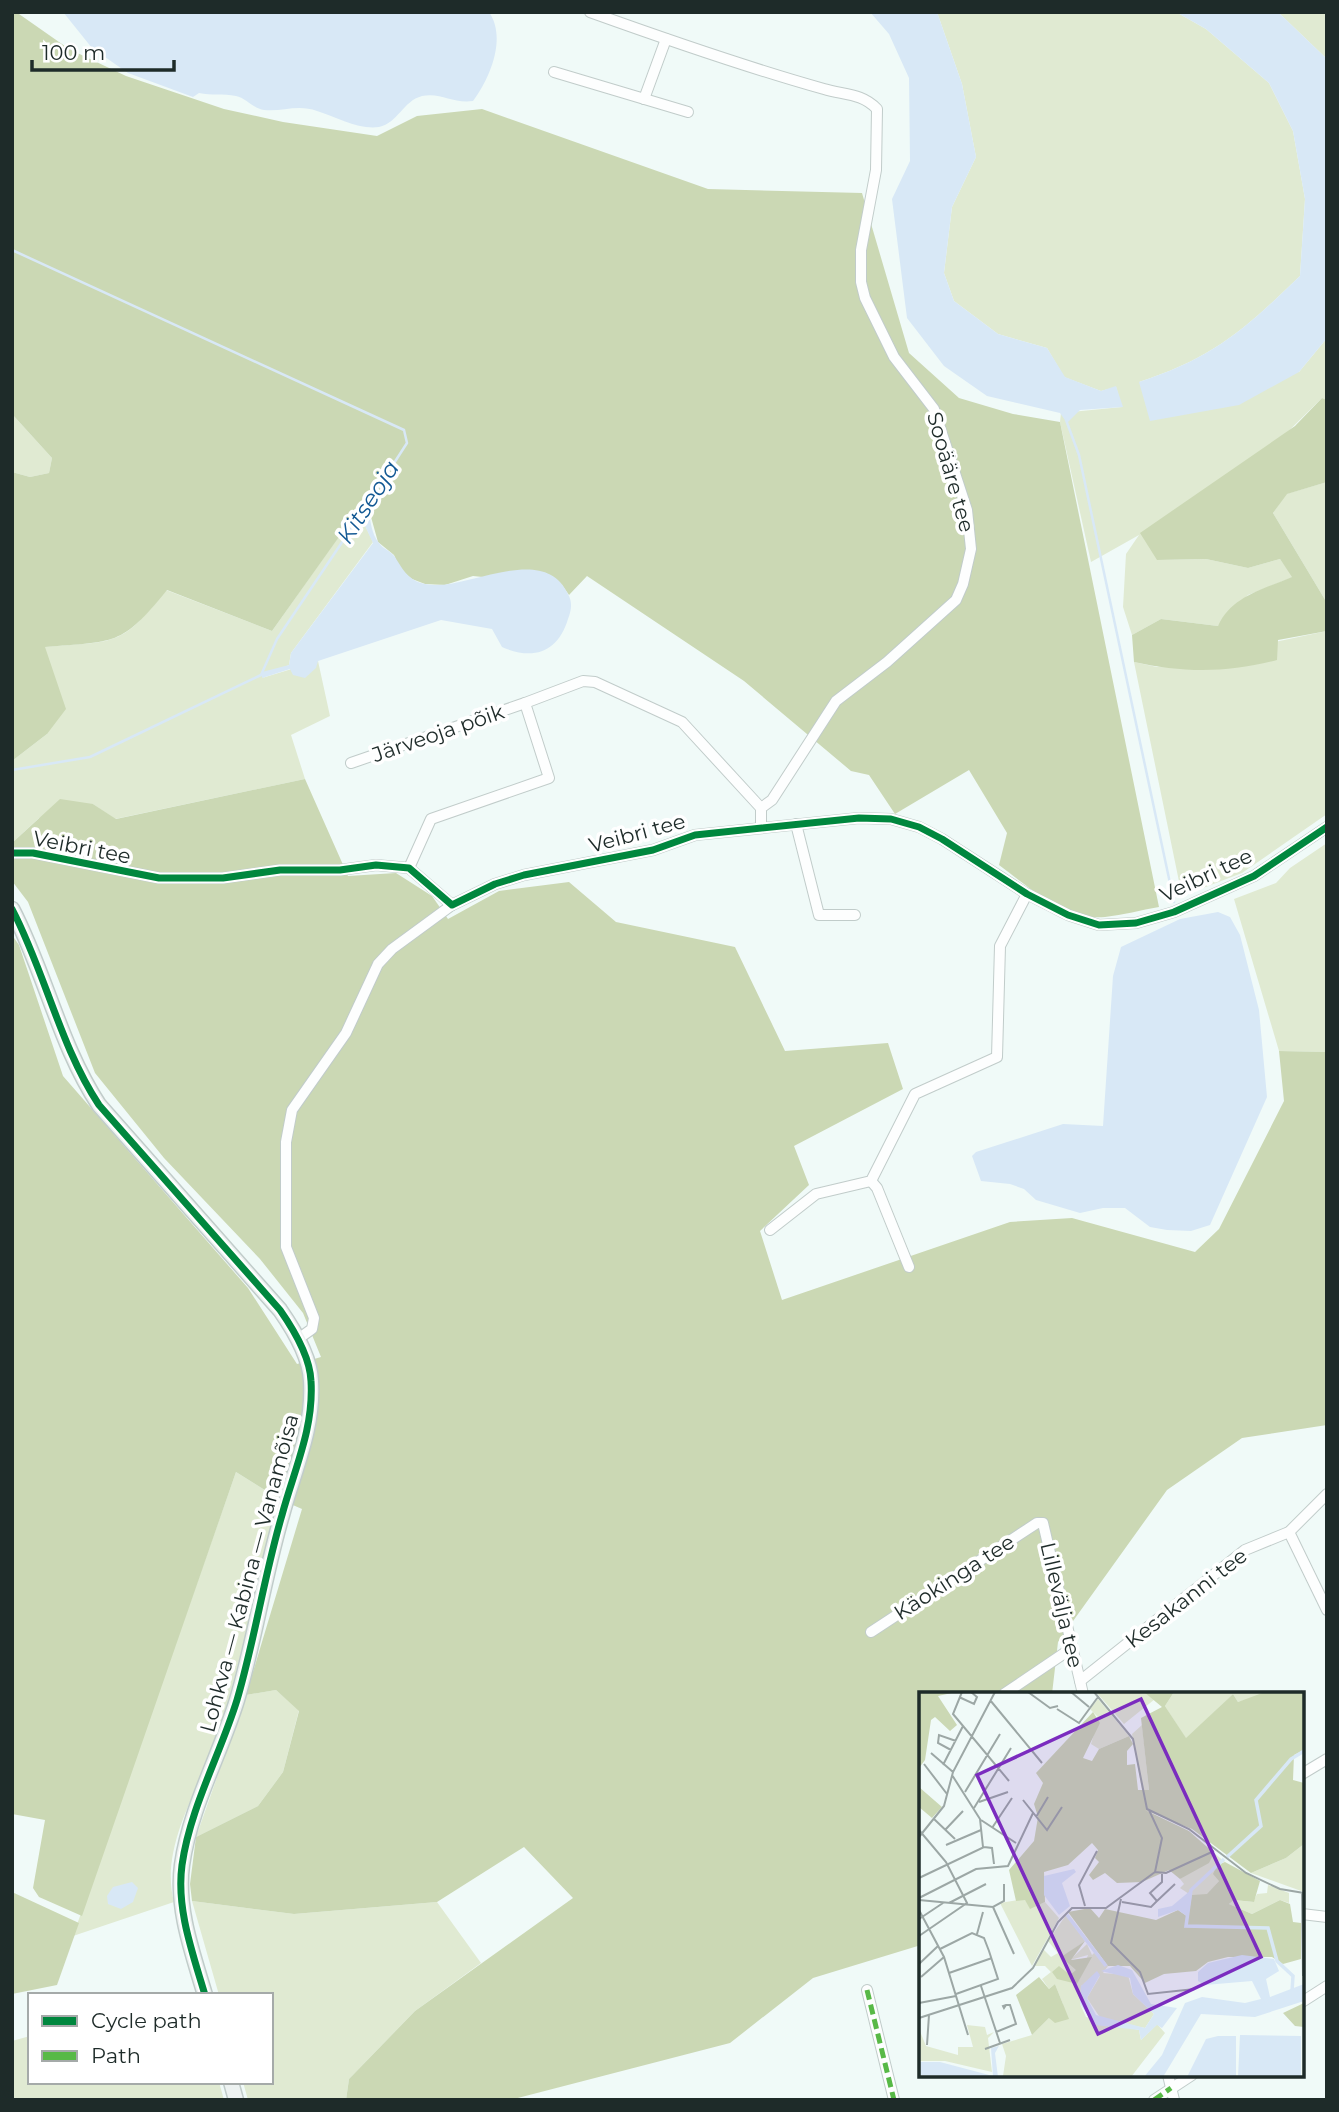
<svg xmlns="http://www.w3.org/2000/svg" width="1339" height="2112" viewBox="0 0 1339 2112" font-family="Montserrat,sans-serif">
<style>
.green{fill:#e0ead2}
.forest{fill:#cbd8b4}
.water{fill:#d8e8f6}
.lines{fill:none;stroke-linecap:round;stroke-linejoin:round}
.stream{stroke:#d8e8f6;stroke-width:2.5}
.street-casing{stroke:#c1ccca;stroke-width:12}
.secondary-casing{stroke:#c1ccca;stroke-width:17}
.street{stroke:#fdfefe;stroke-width:10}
.secondary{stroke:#edf2f1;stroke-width:14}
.quiet{stroke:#58b947;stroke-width:5;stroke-dasharray:10 5;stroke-linecap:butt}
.cycleway-casing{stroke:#fff;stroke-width:11}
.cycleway{stroke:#00873e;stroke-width:7}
.labels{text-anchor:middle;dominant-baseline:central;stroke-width:7;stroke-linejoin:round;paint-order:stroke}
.street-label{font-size:21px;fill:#1e2b29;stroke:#fff}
.water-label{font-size:23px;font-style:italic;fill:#135994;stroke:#fff}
.inset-river{fill:none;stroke:#d8e8f6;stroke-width:3.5}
.inset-road{fill:none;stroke:#9ca7a5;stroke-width:2}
.view{fill:#7b2cbf;fill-opacity:0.15;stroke:#7b2cbf;stroke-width:3.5}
.inset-edge{fill:none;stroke:#1e2b29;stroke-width:3.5}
</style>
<rect width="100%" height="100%" fill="#f0faf8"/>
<g class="green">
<path d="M937,12H1176L1206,29L1269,83L1293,131L1305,199L1300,276C1245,329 1214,358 1139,382L1299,372L1327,338V400L1322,398L1158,560L1206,559L1248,568L1280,559L1293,577L1248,595L1218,626L1161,619L1132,635L1123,607L1126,554L1139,535L1091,562L1060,422L1061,413L1122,407L1116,387L1101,391L1064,377L1047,348L998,334L954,301L944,273L952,207L976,157L962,84Z"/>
<polygon points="1278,12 1327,12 1327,59"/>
<polygon points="12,414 52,458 49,473 30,477 12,472"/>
<polygon points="1327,482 1327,603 1273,513 1286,494"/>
<path d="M366,498L368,503L360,515L373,542L291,653L289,665L262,678L318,661L330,716L291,735L305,779L115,819L93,804L39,818L12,843V761L47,734L44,647C115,641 121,648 166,590L272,631Z"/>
<polygon points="1327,631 1327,814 1242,873 1182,896 1134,662 1157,667"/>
<polygon points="1327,843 1327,1052 1279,1051 1234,899 1276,883 1290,868"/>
<path d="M236,1472L279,1499C260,1574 243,1650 222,1724C206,1780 158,1842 174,1902L73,1936Z"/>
<polygon points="276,1690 299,1710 283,1772 258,1806 196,1837 246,1695"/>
<polygon points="192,1901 294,1914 437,1902 481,1963 415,2011 349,2079 346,2100 248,2100 243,2082 271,2082 271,1995 219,1995"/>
<polygon points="30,2036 30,2082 219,2082 224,2100 12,2100 12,2041"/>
</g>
<g class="forest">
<path d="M12,12L19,14L69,49L126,76L224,109L283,122L377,136L417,116L482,109L708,189L862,193L909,353L959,398L1013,414L1060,422L1159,907C1141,910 1123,915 1105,917C1065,921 1029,887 999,865L1007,833L969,770L895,814L869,775L851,771L744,681L587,576L569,595L562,585L473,576L445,585L425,584L412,579L400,569L394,555L378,542L366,499L272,631L167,590C121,647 115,641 45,647L66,709L47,734L12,761V472L30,477L49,473L52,458L12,414Z"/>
<path d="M1322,398L1327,400V482L1287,494L1273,513L1327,603V631L1278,640L1277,660C1228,673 1183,673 1134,662L1132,635L1161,619L1218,626C1231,596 1264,589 1292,577L1280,559L1248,568L1206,559L1157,560L1140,533L1295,426Z"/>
<polygon points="305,779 348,876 396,873 432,896 448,919 499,891 569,882 616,922 735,947 785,1051 888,1043 903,1089 794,1146 809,1185 760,1231 782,1300 1010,1222 1072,1218 1195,1252 1219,1229 1284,1101 1279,1051 1327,1052 1327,1425 1242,1438 1167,1490 1058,1642 1052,1694 921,1694 921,1945 813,1978 730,2043 510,2100 346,2100 349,2079 415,2011 573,1898 524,1847 437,1902 294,1914 192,1901 190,1884 196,1837 258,1806 283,1772 299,1711 276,1690 246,1695 302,1509 279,1499 236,1472 82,1916 39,1897 33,1888 45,1820 12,1814 12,935 19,945 63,1076 248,1288 297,1364 321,1357 303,1313 260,1259 164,1158 95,1073 28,902 12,881 12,843 60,799 93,804 116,819"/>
<polygon points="12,1892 79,1923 57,1985 12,1994"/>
</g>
<g class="water">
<path d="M63,12H489C507,38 490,78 473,101C453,104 441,92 422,96C403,101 398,123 379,127C359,130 336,117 317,111C298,104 282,112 264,110C254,109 246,98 236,96C223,93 211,96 199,93L193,97L128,73L92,48Z"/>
<polygon points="870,12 937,12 962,84 976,157 952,207 944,273 954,301 998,334 1047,348 1065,377 1101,391 1116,386 1123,407 1080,410 1067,423 1060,413 987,396 944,366 907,318 892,199 910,161 909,78 889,34"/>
<path d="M1176,12H1278L1327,59V338L1299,372L1239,405L1150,421L1139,382C1214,358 1245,329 1300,276L1305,199L1293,131L1269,83L1206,29Z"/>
<path d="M368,503C370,516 370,532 379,543C383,549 391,551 395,557C403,570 409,581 425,584C464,593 543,540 568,594C573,603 571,611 568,619C558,652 534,661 502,647L492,629L441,620L318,661L316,668L305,678L293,675L290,669L262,678V672L289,665L291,653L373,543L360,515Z"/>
<polygon points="1218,912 1230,917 1240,935 1259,1010 1267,1097 1210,1225 1191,1231 1167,1230 1150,1227 1125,1208 1103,1208 1080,1213 1036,1200 1024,1189 1010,1184 981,1181 972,1156 976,1152 1063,1124 1103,1126 1113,976 1121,947 1180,919"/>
<polygon points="132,1882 138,1888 133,1902 121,1909 108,1904 107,1896 113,1887"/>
</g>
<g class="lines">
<g class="stream">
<polyline points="12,250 404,430 407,443 367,505"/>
<polyline points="1066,420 1079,455 1174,902"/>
<polyline points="12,770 90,757 261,675 277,639 361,514"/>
</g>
<g class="street-casing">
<g id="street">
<path d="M590,12C668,40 745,67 824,89C844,95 862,93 877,109L876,170L861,250V282L865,298L894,357L934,409L967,510L971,549L963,584L956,600L887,662L836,701L772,800L761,808V827"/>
<polyline points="554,72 688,112"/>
<polyline points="644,99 666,39"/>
<polyline points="351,763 525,703"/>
<polyline points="796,824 819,915 855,915"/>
<polyline points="12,853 33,853 159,878 223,878 280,870 340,870 376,865 409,868 452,905 495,884 524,875 653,850 695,835 859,818 891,819 919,827 942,839 1027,894 1068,915 1099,925 1136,923 1174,912 1254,876 1327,827"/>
<polyline points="409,868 431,819 549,778 525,703 583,681 595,682 682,722 761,808"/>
<polyline points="871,1181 877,1188 909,1267"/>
<polyline points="770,1230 816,1194 871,1181 915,1094 997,1057 1000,946 1027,894"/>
<polyline points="298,1339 312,1329 314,1318 286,1247 286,1142 292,1110 346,1033 378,964 392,949 452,905"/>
<polyline points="1289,1532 1327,1610"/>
<polyline points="871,1632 1037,1523 1043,1523 1083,1694"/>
<polyline points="1080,1681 1245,1550 1289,1532 1327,1494"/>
<polyline points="1004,1694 1072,1648"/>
<polyline points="1302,1774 1327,1759"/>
<polyline points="1302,1914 1327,1917"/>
<polyline points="867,1990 894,2100"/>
<polyline points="1302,2002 1327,1986"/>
<polyline points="1168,2075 1174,2100"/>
<polyline points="1154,2100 1192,2075"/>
</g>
</g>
<g class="secondary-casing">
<g id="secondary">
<path d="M12,909C45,972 60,1046 99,1105L280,1310C294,1330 310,1356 311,1381C314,1429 294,1470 282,1515C264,1576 255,1639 237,1700C220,1755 190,1808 182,1865C176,1909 193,1954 205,1995"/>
<polyline points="231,2082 236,2100"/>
</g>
</g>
<use href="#street" class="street"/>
<use href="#secondary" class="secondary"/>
<g class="quiet">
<polyline points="867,1990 894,2100"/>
<polyline points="1154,2100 1171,2088"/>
</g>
<g class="cycleway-casing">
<g id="cycleway">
<polyline points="12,853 33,853 159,878 223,878 280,870 340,870 376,865 409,868 452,905 495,884 524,875 653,850 695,835 859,818 891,819 919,827 942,839 1027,894 1068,915 1099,925 1136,923 1174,912 1254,876 1327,827"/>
<path d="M12,909C45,972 60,1046 99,1105L280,1310C294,1330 310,1356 311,1381C314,1429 294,1470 282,1515C264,1576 255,1639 237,1700C220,1755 190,1808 182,1865C176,1909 193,1954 205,1995"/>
</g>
</g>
<use href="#cycleway" class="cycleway"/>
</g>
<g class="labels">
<g class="street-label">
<text transform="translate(951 472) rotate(74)">Sooääre tee</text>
<text transform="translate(438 733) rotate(-19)">Järveoja põik</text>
<text transform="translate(637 833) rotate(-15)">Veibri tee</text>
<text transform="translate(82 847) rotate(11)">Veibri tee</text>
<text transform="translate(1206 875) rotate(-25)">Veibri tee</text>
<text transform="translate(249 1573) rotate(-75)">Lohkva — Kabina — Vanamõisa</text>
<text transform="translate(954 1577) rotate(-33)">Käokinga tee</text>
<text transform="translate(1186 1598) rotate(-38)">Kesakanni tee</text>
<text transform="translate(1062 1605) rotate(77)">Lillevälja tee</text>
</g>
<g class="water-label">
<text transform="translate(368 502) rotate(-57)">Kitseoja</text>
</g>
</g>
<g transform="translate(919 1692)">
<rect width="385" height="385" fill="#f0faf8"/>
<path d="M177,0H225L236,7L205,32ZM255,0H346V3L319,10L314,2L267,47L246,14ZM179,7L210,44L180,57L172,52L180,26L171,17ZM223,33L230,99L223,98L213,42ZM385,152V200L332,181L367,166ZM295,161L306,170H302L300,189L269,225L270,202L261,196L265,192L261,187ZM349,193L370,201V211L361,208L333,222L310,212L315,208L334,210L338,202L348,201ZM106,207L111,216L126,210L140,226L113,274L81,211ZM147,223L166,249L143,265L157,275L158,292L169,263L151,268L168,252L173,263L177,259L189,274L184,281L209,283L214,302L235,322L226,336L182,327L168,306L181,284L162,294L161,312L167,325L220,338L222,348L238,332L246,341L212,385L84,384L87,364L83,352L113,343L144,312L136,292L130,297L123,287L132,280L126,274H116L124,257L132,265L139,261L129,249ZM48,333L66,335L68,343L75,340L69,346L73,380L26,369H0V337L7,354L39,363V355H54Z" fill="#e0ead2"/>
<path d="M0,0H37L19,4L38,33L31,39L16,25L12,28L6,68L0,76ZM225,0H255L246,14L267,46L314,2L319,10L346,0H385V58L375,63L374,88L385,91V152L367,166L332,181L273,137L226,118L270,139L295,161L290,171L261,187L250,178L223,190L198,191L186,181L174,188L170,183L180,170L176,166L179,158L173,151L149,173L125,180L126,210L111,217L106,208L97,209L90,178L115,149L119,125L115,112L124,91L117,81L174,20L181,31L164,66L173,69L180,57L210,44L214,52L208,59V73L216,72L219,98H230L222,26L243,15ZM0,95L23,115L13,126L0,115ZM306,170L341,189L335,210L315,208L310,212L333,222L361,208L371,212L374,230L382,231V267L364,272L353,265H309L289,270L277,279L245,282L226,291L211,274H189L149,220L171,216L180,226L186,217L237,228L259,218L269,225L273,203L288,202L300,189L294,182L298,173ZM166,249L152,268L173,265L158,292L138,287L133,280L140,274L151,283L157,278L142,265ZM120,285L130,297L136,292L150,327L136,331L130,326L113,343L97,303ZM385,311V335L376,334L364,321Z" fill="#cbd8b4"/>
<path d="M155,177L157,180L143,191L151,214L140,223L125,203V184ZM272,198L269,225L259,218L239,225V217L253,214ZM323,263L355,267L360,279L347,287L351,305L385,292V309L336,325L282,322L244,385H225L243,363L266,311L283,305L326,311L342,307L333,289L286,293L279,289V280L289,271ZM199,273L213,278L232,312L258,316L243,336L238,333L222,348L220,338L176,333L161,312L162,294L178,279L181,283L168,306L177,323L226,336L235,322L214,302L211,286L182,279ZM321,343L382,344V385H319ZM299,344H317V385H268L287,347ZM80,354L76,361L79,385L0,383V370H21L74,384L72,356Z" fill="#d8e8f6"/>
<path class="inset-river" d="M308,165L342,134L337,108L372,67L385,59M305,167L272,198L267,234L349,236L358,269L374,284L373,299M148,223L187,274"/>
<path class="inset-road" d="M43,0L34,22L90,89M109,0L131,16L139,14M152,0L170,15M175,0L214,47L228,117L270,137L327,181L361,197L385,201M40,5L55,12L58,5L52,0M71,8L123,71M138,17L160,31L179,5M32,58L19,51L20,43L37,49M12,61L34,80M5,72L28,102M24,73L44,34M33,83L61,127L64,155M46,100L81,42M104,108L128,138L143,115M60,110L89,100M55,116L92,56M230,118L243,146L236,180M117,125L129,105M15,127L36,147M62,128L97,151M73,136L93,106M0,138L27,170L48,211L0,244M26,138L44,119M0,145L25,114L34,80L76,0M27,153L62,138M0,186L65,155L73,156L75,172M383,201L384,284M0,206L57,177L89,174L114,121M202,207L192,251L221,280L229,302L276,297M0,208L74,215L85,209V192M238,209L256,192M203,210L232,215L238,209L231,201L243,190V182M30,211L67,192M166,214L160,193L178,159M74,215L95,262M0,218L25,265L49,343M0,227L24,211M58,242L64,220M21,257L53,241L65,246L70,259L79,287L37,302M0,272L19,254M30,281L73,266M2,285L25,265M62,294L81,351M0,311L37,304M0,326L93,296L114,276L139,230L153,216H187L236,180L247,181L295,159M77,340L97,332L91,313H87L84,314L85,316L87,313M8,353L10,323M66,357L91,348"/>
<path class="view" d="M222,7L342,265L179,342L58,83Z"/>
<rect width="385" height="385" class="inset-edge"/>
</g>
<rect width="1339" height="2112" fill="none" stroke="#1e2b29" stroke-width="28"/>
<rect x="28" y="1993" width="245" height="91" fill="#ffffff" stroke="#a5aaa9" stroke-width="2"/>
<rect x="42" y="2016" width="35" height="10" fill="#00873e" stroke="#a5aaa9" stroke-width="2"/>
<text x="91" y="2028" font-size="21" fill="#1e2b29">Cycle path</text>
<rect x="42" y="2051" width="35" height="10" fill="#58b947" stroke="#a5aaa9" stroke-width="2"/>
<text x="91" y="2063" font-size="21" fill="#1e2b29">Path</text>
<path d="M32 60v10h142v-10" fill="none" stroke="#1e2b29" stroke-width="3.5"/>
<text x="42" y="60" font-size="21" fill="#1e2b29" stroke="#ffffff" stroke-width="5" paint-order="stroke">100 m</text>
</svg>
